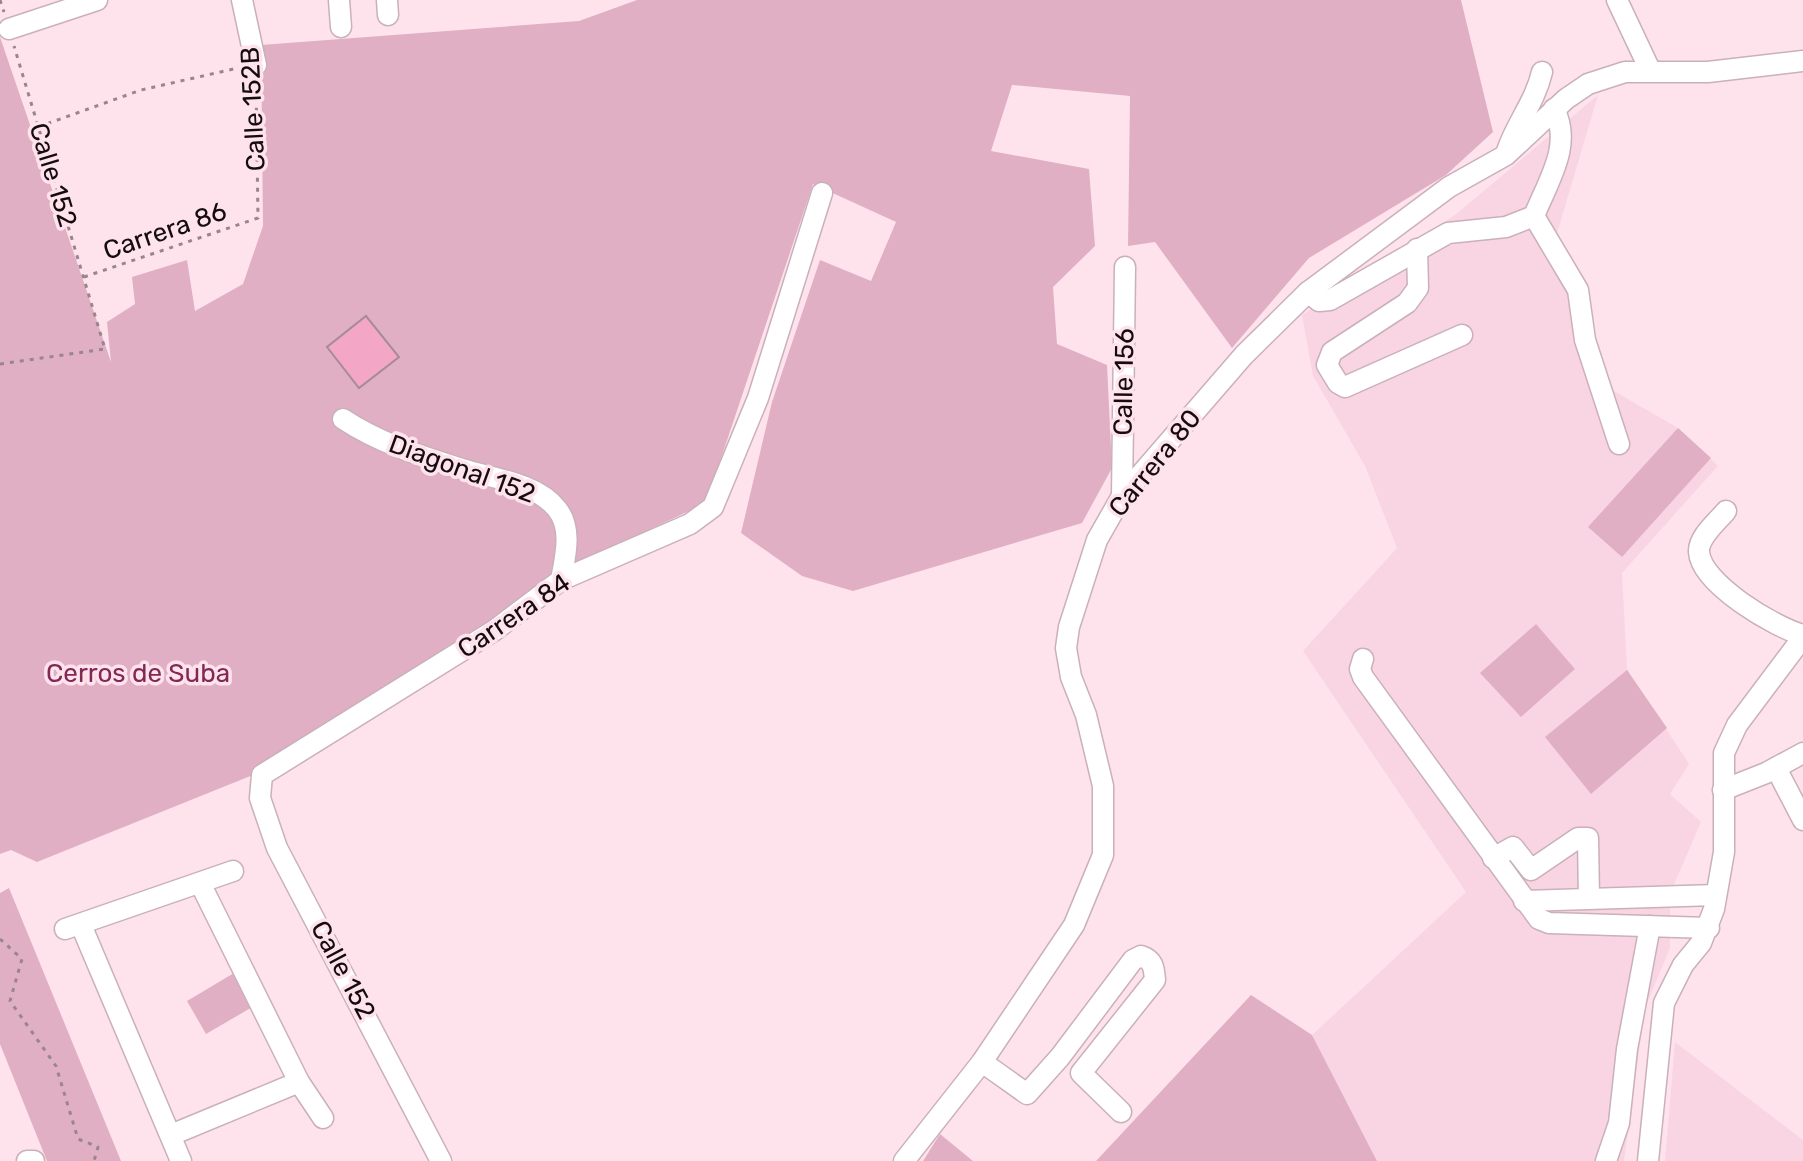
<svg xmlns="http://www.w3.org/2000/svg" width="1803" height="1161" viewBox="0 0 1803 1161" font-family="Rubik,sans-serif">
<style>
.built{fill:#f9d5e3}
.green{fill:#e1afc3}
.building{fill:#f4a6c6;stroke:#a58c96;stroke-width:2}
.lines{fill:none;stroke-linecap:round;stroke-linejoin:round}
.minor-casing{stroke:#cab0ba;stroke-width:23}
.path{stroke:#99868d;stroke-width:3;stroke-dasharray:4 6;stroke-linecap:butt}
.minor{stroke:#fff;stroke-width:20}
.labels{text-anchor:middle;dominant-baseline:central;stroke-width:7;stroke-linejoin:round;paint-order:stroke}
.street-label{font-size:26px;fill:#150c10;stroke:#fee3ed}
.park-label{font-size:26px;fill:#812854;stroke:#fee3ed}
</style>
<rect width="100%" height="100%" fill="#fee3ed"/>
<g class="built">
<polygon points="1598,95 1556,237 1595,380 1678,428 1718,466 1622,573 1627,669 1689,764 1670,794 1701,822 1670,894 1670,948 1645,1008 1624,1161 1377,1161 1312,1035 1466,892 1303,651 1397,548 1365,466 1313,376 1302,315 1455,215"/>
<polygon points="1675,1042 1803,1140 1803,1161 1665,1161"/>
</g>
<g class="green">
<polygon points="637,0 1461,0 1493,132 1446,175 1309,258 1232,348 1155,242 1128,246 1130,96 1012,85 991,151 1089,169 1095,246 1053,287 1057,344 1107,365 1112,468 1082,523 853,591 802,576 741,533 772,402 820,260 871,281 896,222 813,184 706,503 572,566 258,773 37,862 11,850 0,854 0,37 111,362 107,322 135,304 132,277 187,260 195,311 243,284 263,226 261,45 579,21"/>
<polygon points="1678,428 1711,458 1622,557 1588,527"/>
<polygon points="1536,624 1575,669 1521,717 1480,673"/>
<polygon points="1627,670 1667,728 1591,794 1545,737"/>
<polygon points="9,888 121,1161 47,1161 0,1044 0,893"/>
<polygon points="234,973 254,1006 206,1034 187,1001"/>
<polygon points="1251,995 1312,1035 1377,1161 1096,1161"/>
<polygon points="940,1134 973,1161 923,1161"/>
</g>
<polygon class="building" points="366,316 399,357 359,388 327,347"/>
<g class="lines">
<g class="minor-casing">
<g id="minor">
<polyline points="242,0 256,65"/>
<polyline points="339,0 341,27"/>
<polyline points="387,0 388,15"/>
<polyline points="1617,0 1650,70"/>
<polyline points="9,29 97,0"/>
<path d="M1507,151C1517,122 1535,102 1542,72"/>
<polyline points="1534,216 1578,290 1585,340 1619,444"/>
<polyline points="1417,249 1418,288 1407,303 1332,352 1327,365 1338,383 1345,387 1462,335"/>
<path d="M1308,292L1319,301L1330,300L1448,233L1506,227L1534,216C1548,181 1573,145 1554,109"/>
<path d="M343,419C379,443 421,456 462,469C491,478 537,483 557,509C573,529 565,557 561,580"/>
<polyline points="1122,496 1125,267"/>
<path d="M1726,511C1717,522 1698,537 1699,552C1701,584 1776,628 1803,635"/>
<polyline points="1363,659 1360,669 1363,677 1539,919 1549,923 1709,928"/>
<polyline points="1776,768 1803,820"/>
<polyline points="1723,790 1766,773 1803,753"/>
<polyline points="1493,858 1513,847 1531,870 1578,838 1588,838 1589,898"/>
<polyline points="200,883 299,1082 323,1118"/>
<polyline points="1524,901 1716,895"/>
<polyline points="81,925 181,1161"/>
<polyline points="65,929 233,871"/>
<path d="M982,1062L1027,1094L1060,1057L1133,960L1141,956C1153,960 1154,967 1155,980L1081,1073L1121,1112"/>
<polyline points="171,1135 299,1082"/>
<polyline points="27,1161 34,1161"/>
<polyline points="441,1161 277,848 260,798 262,775 495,630 561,580 690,524 713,507 758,398 822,193"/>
<polyline points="904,1161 982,1062 1074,925 1103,855 1103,786 1086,715 1071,677 1066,648 1069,627 1097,540 1122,496 1244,355 1308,292 1449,187 1506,155 1566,99 1588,84 1625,72 1708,72 1803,61"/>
<polyline points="1606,1161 1619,1123 1627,1049 1650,926"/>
<polyline points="1648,1161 1664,1003 1683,965 1701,943 1714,909 1724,852 1724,753 1737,725 1803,637"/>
</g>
</g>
<g class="path">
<polyline points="0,0 4,12"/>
<polyline points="38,127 141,90 238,68"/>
<polyline points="84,277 258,218 256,82"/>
<polyline points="0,364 105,349 14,46"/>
<polyline points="0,939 22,959 10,1001 56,1066 78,1139 98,1147 94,1161"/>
</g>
<use href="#minor" class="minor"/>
</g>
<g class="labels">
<g class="street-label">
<text transform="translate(253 109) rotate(-93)">Calle 152B</text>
<text transform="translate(53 175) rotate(73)">Calle 152</text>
<text transform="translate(165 231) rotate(-19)">Carrera 86</text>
<text transform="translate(1124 382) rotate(-89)">Calle 156</text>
<text transform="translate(1155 463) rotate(-51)">Carrera 80</text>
<text transform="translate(462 469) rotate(20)">Diagonal 152</text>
<text transform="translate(514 616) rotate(-34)">Carrera 84</text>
<text transform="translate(343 970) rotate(62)">Calle 152</text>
</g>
<g class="park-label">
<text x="138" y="673">Cerros de Suba</text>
</g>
</g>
</svg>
